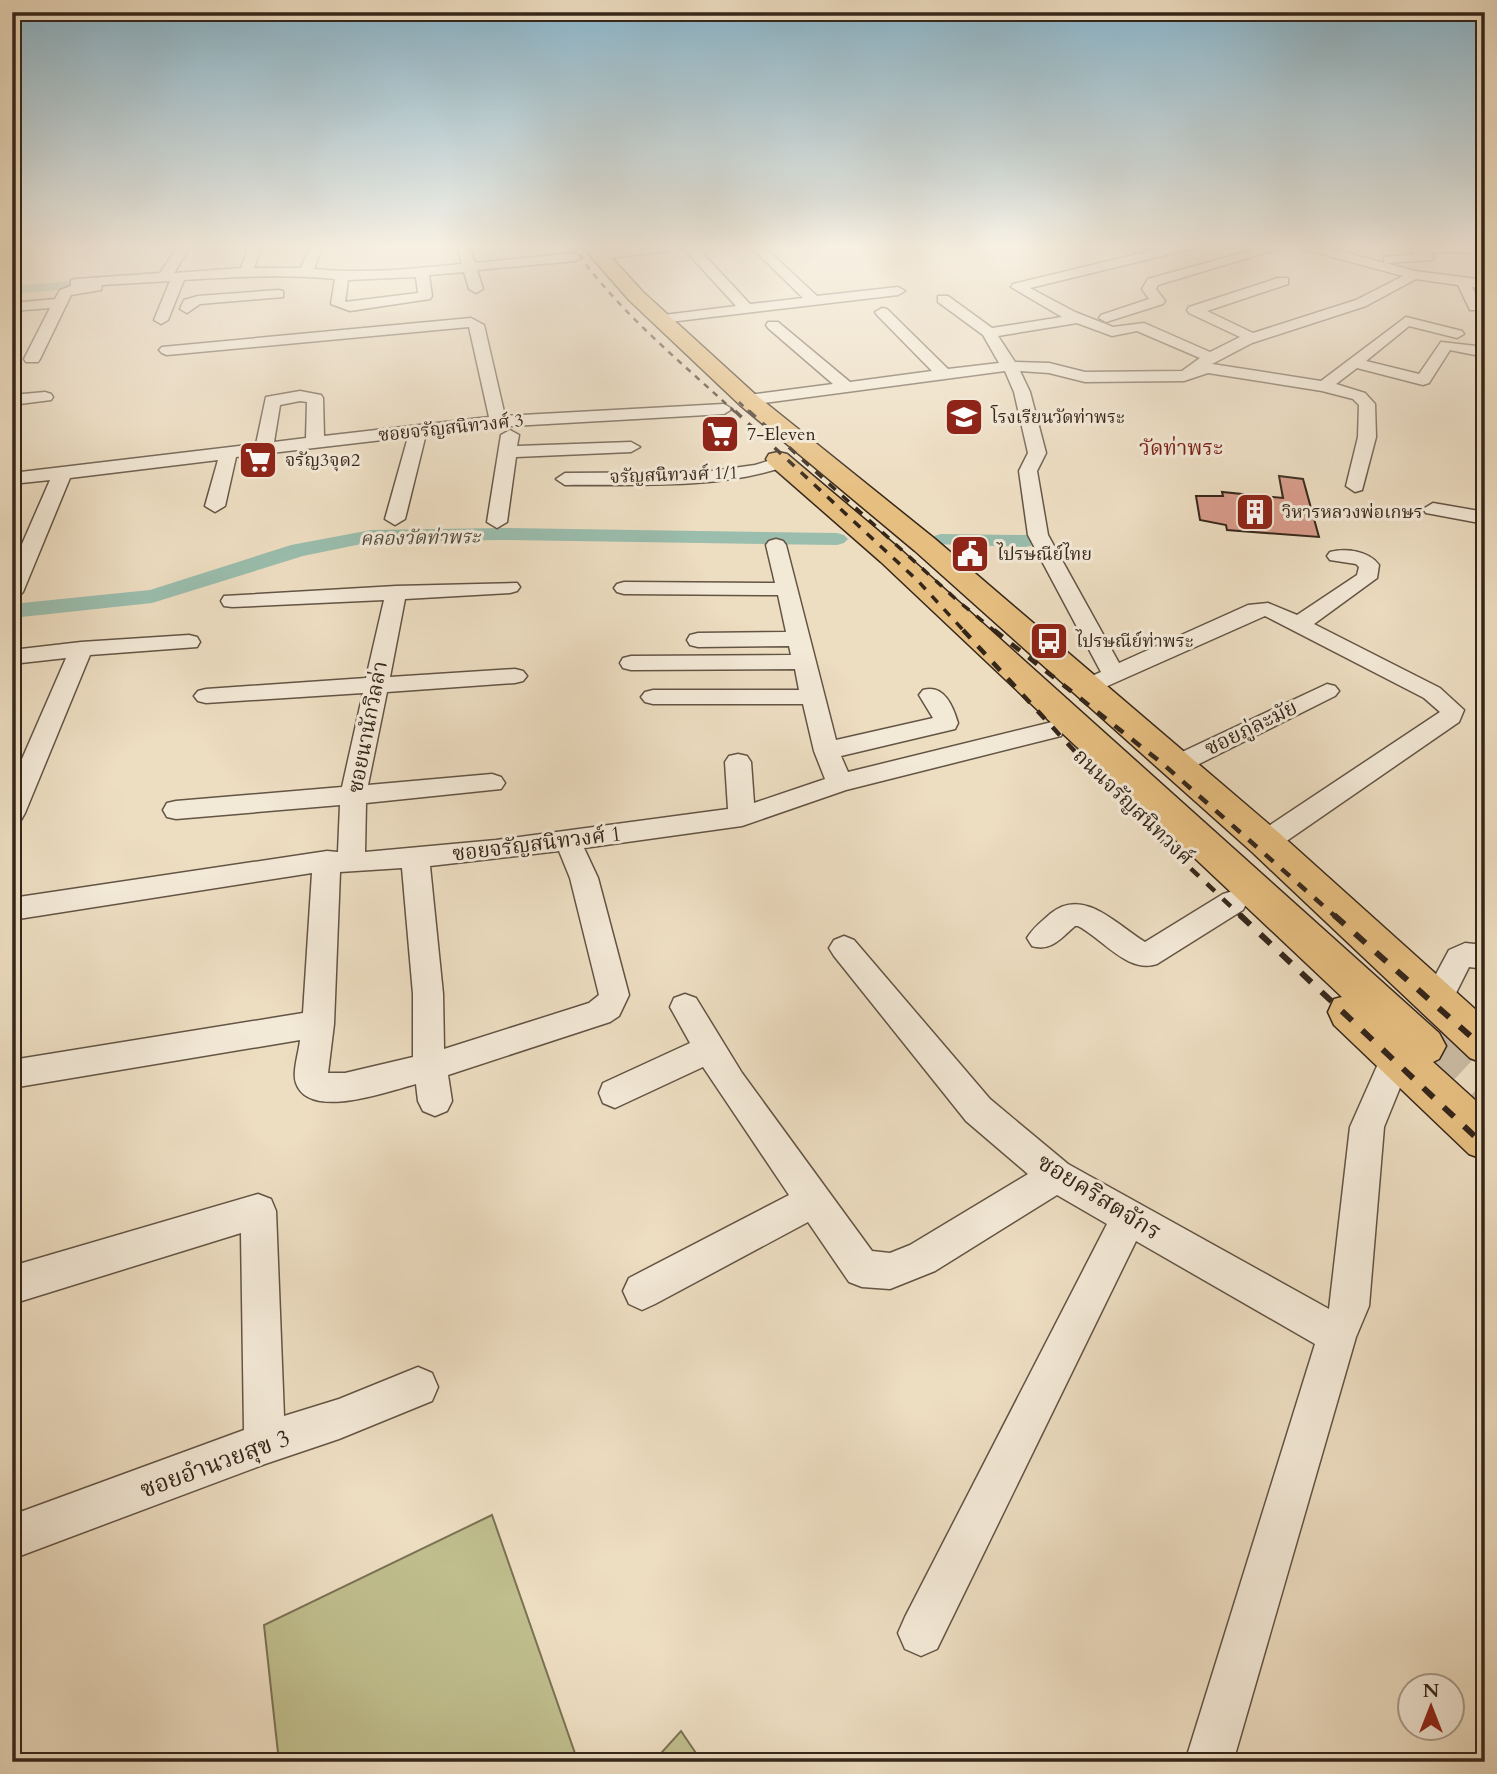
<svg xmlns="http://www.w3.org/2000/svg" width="1497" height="1774" viewBox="0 0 1497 1774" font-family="Cardo,'Noto Serif Thai',serif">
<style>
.green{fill:#c0be8d;stroke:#7a7254;stroke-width:2}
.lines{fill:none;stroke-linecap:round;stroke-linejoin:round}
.canal{fill:#9abdad;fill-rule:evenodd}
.building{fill:#d89b8a;stroke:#35261a;stroke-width:2}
.primary-tunnel{stroke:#c8b8a0;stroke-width:45;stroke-dasharray:45 23;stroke-linecap:butt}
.minor-casing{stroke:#635444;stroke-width:3}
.primary-casing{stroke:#35261a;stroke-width:3}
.minor{fill:#f3e9d7;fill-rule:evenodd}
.primary{fill:#e6be80;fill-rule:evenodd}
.rail-far3{stroke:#35261a;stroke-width:2.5;stroke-dasharray:6 6;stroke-linecap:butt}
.rail-far2{stroke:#35261a;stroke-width:3.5;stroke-dasharray:9 9;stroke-linecap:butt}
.rail-far1{stroke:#35261a;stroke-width:4.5;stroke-dasharray:11 11;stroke-linecap:butt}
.rail{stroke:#35261a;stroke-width:6;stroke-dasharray:14 14;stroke-linecap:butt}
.labels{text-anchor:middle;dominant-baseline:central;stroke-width:6;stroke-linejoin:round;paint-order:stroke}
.far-poi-label{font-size:18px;fill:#35261a;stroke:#f3e9d7;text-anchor:start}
.far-street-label{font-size:18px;fill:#35261a;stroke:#f3e9d7}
.far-water-label{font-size:19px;font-style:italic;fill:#4e4c3f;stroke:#f3e9d7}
.far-quarter-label{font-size:21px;fill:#7a1f14;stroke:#f3e9d7}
.street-label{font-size:21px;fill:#35261a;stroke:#f3e9d7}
.near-street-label{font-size:24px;fill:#35261a;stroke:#f3e9d7}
</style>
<rect width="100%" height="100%" fill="#edddc1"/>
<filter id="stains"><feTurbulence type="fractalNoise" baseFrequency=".00286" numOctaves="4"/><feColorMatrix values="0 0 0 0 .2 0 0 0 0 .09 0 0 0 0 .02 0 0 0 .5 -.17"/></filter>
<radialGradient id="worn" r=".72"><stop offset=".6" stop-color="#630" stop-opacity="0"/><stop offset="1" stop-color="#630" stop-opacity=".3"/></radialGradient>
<g class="green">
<polygon points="492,1515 578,1762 279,1762 264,1625"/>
<polygon points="681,1731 702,1762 653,1762"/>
</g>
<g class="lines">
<g class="canal">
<polygon points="85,280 90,281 92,284 90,287 12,294 12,286"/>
<polygon points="503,528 837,533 844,535 848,539 844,543 837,545 503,540 371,542 303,556 152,603 12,618 12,604 150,590 291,545 371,530"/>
<polygon points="941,534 1026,535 1033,537 1037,541 1033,545 1026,547 934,544 930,540 934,536"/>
</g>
</g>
<polygon class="building" points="1279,476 1303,479 1319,537 1227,530 1226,525 1200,520 1196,496 1223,496 1222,492 1283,498"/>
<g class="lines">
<polyline class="primary-tunnel" points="1424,1046 1485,1103"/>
<g class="minor-casing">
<g id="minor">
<path d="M179,245H191L174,273L241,268L250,245H262L254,268H301L311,245H323L314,269C364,274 412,269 462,264L458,248L461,245H469L475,263L575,253L582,257L575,261L477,270L483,289L476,293L469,289L464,272L429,275L432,296L430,299L350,311L331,304L335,279C284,274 235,277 184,280L168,320L161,324L154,320L170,281L102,285L101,290L71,295L40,359L38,362H26L24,359L50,308L12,311V303L55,299L60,290L71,286V280L76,279L160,273ZM416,277L418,293L345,302L348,280Z"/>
<polygon points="656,245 695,245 750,304 803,298 749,245 762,245 817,296 898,287 905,291 898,295 661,323 656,322 654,319 656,316 736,306 684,249 599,259 592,255 599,251"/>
<path d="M1175,245H1196L1195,248L1030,288L1075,312L1113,327L1144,323L1210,352L1240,337L1189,313L1187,310L1189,307L1278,278H1288V284L1207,311L1253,333L1356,300L1403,276L1299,248L1298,245H1318L1384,263V257L1416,254L1408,245H1485V253L1429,252L1434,257L1432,260L1386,263L1415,271L1485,280V288L1472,287L1482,307L1480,310H1470L1458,285L1416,279L1366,306L1252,343L1212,364L1321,381L1406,317L1462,331L1464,334L1457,338L1409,326L1366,361L1419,374L1441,342L1485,347V357L1450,350L1429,383L1423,385L1357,368L1336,384L1365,393L1375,404L1376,437L1362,490L1355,492L1346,486L1358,437L1359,405L1353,399L1322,391L1208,373L1184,381L1085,382L1049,373L1020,371L1030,392L1046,453L1037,471L1048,535L1119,663L1248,605L1268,603L1297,615L1357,575L1359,567L1356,564L1330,560L1327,556L1330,552C1346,548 1369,551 1379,565L1377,578L1314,624L1440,688L1464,710L1459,722L1275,849L1265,852L1255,849L1252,842L1255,835L1440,712L1424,698L1265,616L1094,692L1086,694L1078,692L1074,687L1078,682L1101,672L1028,535L1019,471L1028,453L1014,392L1005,371L748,405L740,400L748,395L833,384L768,328L766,325L768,322H778L850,382L932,371L877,315L875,312L882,308L887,309L948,369L999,363L983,335L938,302V296H948L992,328L1062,317L1011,287L1013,284ZM1077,323L1112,336L1137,331L1200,358L1182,371L1085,372L1049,363L1015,362L998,336Z"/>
<polygon points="1271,245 1291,245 1158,285 1156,289 1165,301 1163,304 1106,322 1099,318 1101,315 1149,299 1142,289 1148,279"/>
<polygon points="278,290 283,291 283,297 200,304 187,313 180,309 184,300 198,296"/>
<path d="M471,318L484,325L505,416L724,404L732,409L724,414L478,428L426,434L405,519L395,525L385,519L408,437L236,457L225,506L215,512L205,506L218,460L70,478L23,592L19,596L12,598V567L50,480L12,484V473L256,444L266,397L300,391L321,395L323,398L324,436L489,417L469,327L167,355L162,353L159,350L162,347ZM300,401L307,402L306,438L274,442L280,405Z"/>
<polygon points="45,392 51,394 53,397 51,400 12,405 12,395"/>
<polygon points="510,430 519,435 517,446 631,442 640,447 631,452 516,457 507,522 497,528 487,522 501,435"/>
<path d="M781,457L790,462L787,466C715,490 640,484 565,485L556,479L565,473L705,472L755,465Z"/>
<polygon points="1433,503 1485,512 1485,524 1426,513 1423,509"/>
<path d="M776,539L783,541L786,545L836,740L933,718L919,695L923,690C944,684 953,706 958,723L955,729L841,756L848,772L1052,722L1061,724L1064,730L1061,736L846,790L742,826L584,848L598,878L629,995L619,1016L610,1022L448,1075L452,1101L447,1111L435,1116L423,1111L418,1101L416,1084C389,1091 309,1121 296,1083C292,1072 299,1052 300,1040L12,1088V1060L303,1013L312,873L12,920V898L327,851L338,852L340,805L176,819L167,817L163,810L167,803L176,801L342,787L363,693L206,703L198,701L194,696L198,691L206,689L366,678L384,600L232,607L224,606L221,601L224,596L396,586L517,583L520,587L517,591L510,593L405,599L390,677L515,669L523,671L527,676L523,681L515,683L387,692L368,785L492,774L501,777L505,783L501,789L366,803L365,852L496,840L728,809L725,762L729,756L738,754L747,756L751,762L754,803L825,779L814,751L803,704H653L645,702L641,697L645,692L653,690H799L795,669L631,670L623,668L620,663L623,658L631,656L791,655L789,646L698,647L690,645L687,640L690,635L698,633L786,632L778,595L624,594L617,592L614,588L617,584L624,582L775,583L766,545L769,541ZM559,851L570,878L599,995L589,1003L444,1049L443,994L430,866ZM402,868L413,994V1057L345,1073H328L334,1024L340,872Z"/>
<polygon points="189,635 197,637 200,642 197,647 90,655 25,813 21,820 12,822 12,782 66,658 12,664 12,650 81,642"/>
<polygon points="1327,684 1335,686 1339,691 1335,696 1185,771 1176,774 1167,771 1163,765 1167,759"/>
<path d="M1233,891L1243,894L1247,902L1243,910L1157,964C1128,974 1103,939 1078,926H1075C1061,938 1051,952 1032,946L1027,938C1033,928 1041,922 1050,914C1083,886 1117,925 1145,942L1223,894Z"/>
<polygon points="844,936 854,940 990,1099 1068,1164 1329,1309 1350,1127 1385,1048 1396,1044 1407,1048 1412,1058 1384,1127 1369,1306 1356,1337 1233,1762 1185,1762 1315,1344 1136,1241 937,1649 921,1656 905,1649 898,1633 905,1617 1107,1224 1057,1195 935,1271 890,1289 862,1287 849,1282 808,1222 655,1304 642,1310 629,1304 623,1291 629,1278 789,1195 703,1067 615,1108 603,1103 599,1093 603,1083 690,1043 670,1007 674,998 685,994 696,998 742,1073 872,1251 890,1253 910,1245 1028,1174 966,1121 834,956 829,948 834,940"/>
<polygon points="1465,943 1485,945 1485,969 1469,967 1447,1011 1436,1015 1425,1011 1421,1002 1449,950"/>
<polygon points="258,1194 271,1199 276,1211 284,1416 339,1399 418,1367 432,1373 438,1387 432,1401 339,1439 265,1464 12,1559 12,1515 244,1430 241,1233 12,1304 12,1266"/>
</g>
</g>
<g class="primary-casing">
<g id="primary">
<polygon points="581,245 600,245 643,292 756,395 935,539 1278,832 1485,1018 1485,1064 1470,1058 1252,852 915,551 740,405 629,300"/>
<polygon points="778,452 787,454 901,550 1439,1033 1446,1046 1439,1059 1433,1062 1485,1109 1485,1160 1469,1154 1334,1025 1328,1012 1334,999 1342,997 881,562 769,464 766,459 769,454"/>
</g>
</g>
<use href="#minor" class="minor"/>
<use href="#primary" class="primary"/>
<g class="rail-far3">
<path d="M572,245C616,310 679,360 736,413"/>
<polyline points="739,402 751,413"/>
</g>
<g class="rail-far2">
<polyline points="735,411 918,581 965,632"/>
<polyline points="749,411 958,601 996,632"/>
</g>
<g class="rail-far1">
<polyline points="963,630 1127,808 1242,917"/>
<polyline points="994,630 1163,764 1336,917"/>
</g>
<g class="rail">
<polyline points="1240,915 1485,1146"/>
<polyline points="1334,915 1485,1049"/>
</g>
</g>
<linearGradient id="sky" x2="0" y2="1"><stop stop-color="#89b8d0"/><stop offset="0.5" stop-color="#f7f0e3"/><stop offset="1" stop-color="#f7f0e3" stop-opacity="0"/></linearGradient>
<rect width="1497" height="493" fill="url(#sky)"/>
<defs>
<g id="school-square" transform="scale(2.0125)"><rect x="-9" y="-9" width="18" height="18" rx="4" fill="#8f2418" stroke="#f3e9d7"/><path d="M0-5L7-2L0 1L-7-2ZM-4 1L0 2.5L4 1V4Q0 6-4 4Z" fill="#fff"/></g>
<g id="supermarket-square" transform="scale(2.0125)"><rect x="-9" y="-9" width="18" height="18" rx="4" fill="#8f2418" stroke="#f3e9d7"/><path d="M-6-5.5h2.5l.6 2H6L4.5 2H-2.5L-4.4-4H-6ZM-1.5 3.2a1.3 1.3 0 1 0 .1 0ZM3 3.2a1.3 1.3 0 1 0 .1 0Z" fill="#fff"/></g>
<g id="building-square" transform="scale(2.0125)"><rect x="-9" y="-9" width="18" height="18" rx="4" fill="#8f2418" stroke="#f3e9d7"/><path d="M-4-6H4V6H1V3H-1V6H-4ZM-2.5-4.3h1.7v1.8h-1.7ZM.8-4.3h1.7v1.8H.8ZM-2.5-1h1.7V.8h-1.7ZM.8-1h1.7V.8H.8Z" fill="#fff"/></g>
<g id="civic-square" transform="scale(2.0125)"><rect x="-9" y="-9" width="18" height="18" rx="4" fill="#8f2418" stroke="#f3e9d7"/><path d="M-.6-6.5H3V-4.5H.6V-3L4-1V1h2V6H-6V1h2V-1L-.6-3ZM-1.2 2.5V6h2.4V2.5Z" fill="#fff"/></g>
<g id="bus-square" transform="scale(2.0125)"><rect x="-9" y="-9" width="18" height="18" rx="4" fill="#8f2418" stroke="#f3e9d7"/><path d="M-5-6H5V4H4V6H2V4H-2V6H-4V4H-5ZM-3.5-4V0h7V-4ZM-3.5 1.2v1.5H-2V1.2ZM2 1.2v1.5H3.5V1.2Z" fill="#fff"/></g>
</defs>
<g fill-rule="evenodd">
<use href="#school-square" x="964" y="417"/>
<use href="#supermarket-square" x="720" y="434"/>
<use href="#supermarket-square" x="258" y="460"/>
<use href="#building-square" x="1255" y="512"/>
<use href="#civic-square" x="970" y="554"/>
<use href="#bus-square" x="1049" y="641"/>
</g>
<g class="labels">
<g class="far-poi-label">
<text x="991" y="417">โรงเรียนวัดท่าพระ</text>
<text x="747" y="434">7-Eleven</text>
<text x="285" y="460">จรัญ3จุด2</text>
<text x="1282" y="512">วิหารหลวงพ่อเกษร</text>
<text x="997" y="554">ไปรษณีย์ไทย</text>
<text x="1076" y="641">ไปรษณีย์ท่าพระ</text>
</g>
<g class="far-street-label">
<text transform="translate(451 428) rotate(-6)">ซอยจรัญสนิทวงศ์ 3</text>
<text transform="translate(674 475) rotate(-2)">จรัญสนิทวงศ์ 1/1</text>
</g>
<g class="far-water-label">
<text transform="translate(420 538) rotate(-1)">คลองวัดท่าพระ</text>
</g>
<g class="far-quarter-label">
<text x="1181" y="448">วัดท่าพระ</text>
</g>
<g class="street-label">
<text transform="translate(368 727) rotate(-79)">ซอยนานักวิลล่า</text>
<text transform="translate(1251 728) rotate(-26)">ซอยภู่ละมัย</text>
<text transform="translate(1133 807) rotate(44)">ถนนจรัญสนิทวงศ์</text>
<text transform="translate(537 844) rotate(-7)">ซอยจรัญสนิทวงศ์ 1</text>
</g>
<g class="near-street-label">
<text transform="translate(1099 1197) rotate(32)">ซอยคริสตจักร</text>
<text transform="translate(215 1464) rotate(-20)">ซอยอำนวยสุข 3</text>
</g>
</g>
<rect width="1497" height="1774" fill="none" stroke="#edddc1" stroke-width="42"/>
<rect x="14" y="14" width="1469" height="1746" fill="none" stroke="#35261a" stroke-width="3.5"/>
<rect x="21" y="21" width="1455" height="1732" fill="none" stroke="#35261a" stroke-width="2"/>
<g transform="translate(1431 1707)"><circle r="33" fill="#f3e9d7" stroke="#a79b8b" stroke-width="2"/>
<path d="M0-5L12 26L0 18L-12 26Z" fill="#8f2418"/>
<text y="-10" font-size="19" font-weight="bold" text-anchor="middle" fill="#35261a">N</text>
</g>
<rect width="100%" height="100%" filter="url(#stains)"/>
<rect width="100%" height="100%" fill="url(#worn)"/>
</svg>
